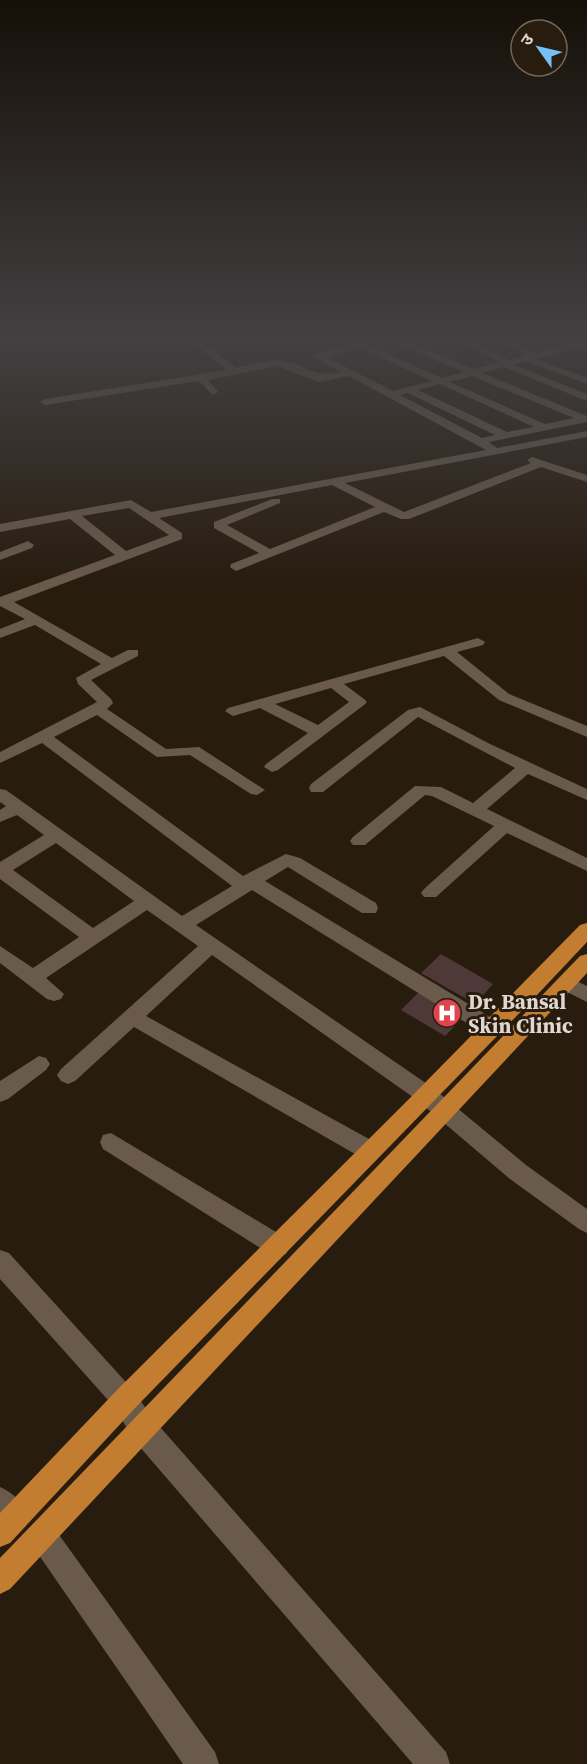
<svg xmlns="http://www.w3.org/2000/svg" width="587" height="1764" viewBox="0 0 587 1764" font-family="'Source Serif 4','Noto Sans Devanagari',serif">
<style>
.building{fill:#4e3938}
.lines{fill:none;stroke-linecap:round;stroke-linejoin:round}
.minor{fill:#695a4c;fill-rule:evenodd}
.highway{fill:#c37d31;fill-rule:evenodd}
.labels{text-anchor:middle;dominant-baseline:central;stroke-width:6;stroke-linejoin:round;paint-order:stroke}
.poi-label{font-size:21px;font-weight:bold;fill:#e0d8d0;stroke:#281c0f;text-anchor:start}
</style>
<rect width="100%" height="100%" fill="#281c0f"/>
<g class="building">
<polygon points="441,954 493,984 475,1004 421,973"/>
<polygon points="421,990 465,1016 445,1036 401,1010"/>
</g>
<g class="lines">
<g class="minor">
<path d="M174,337C201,337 216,352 236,368C251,365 268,359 283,361C311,365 307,378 341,372L315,358V354L371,340L376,343L370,346L442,378L464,372L388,340L387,337H396L474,369L500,362L451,337H462L510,360L526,355L492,337H503L536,353L587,339V345L536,359L587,378V384L526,361L514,365L587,394V401L504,367L482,373L587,416V422L489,442L497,448L587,431V437L345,483L404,512L531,463L527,460L532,457L587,475V482L541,467L409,519H401L384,512L236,571L230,567L231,564L259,553L214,528V522L272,499H280V503L227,525L270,549L375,507L332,485L159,518L182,533V539L14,602L112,658L128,650H138V656L91,680L111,699L113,703L107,709L166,749L199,747L265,790L257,795L251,794L190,755L157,757L97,715L54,737L243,876L286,854L300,858L376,903L378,908L376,913H362L288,867L265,881L500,1023L503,1029L500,1035L493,1037L486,1035L252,890L196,925L433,1088L526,1165L587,1209V1233L579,1229L510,1179L417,1100L212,955L146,1016L378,1144L381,1151L378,1158L370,1161L362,1158L134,1027L75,1081L68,1084L61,1081L57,1075L61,1069L198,946L147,910L46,978L64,994L61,999L54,1001L47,999L0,963V946L33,968L79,937L0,879V862L44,835L17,815L0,822V810L6,806L0,802V789L6,790L182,916L232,886L42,743L0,763V752L97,702L78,684L76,678L101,664L35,625L0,638V629L25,619L0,606V597L115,555L70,519L0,532V524L131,500L151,512L486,450L349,376L319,382L277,366L208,380L218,392L213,395L199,381L45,405L40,402L45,399L227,370L199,347ZM360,348L432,381L393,391L326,357ZM472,376L574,418L545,424L450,382ZM440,384L534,427L507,432L418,390ZM408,393L495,435L482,438L400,395ZM129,508L169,535L126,551L82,516ZM56,843L134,901L93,928L13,870Z"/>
<polygon points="28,541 34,545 32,548 0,560 0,552"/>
<path d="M478,638L485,642L483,645L457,652L509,694L587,726V737L499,700L444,656L344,684L364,699L367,702L364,705L278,770L272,772L264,767L266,764L308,733L260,708L233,716L225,711L228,708ZM331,688L349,702L318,725L275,704Z"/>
<polygon points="420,707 490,744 587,789 587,800 528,774 487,809 587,858 587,871 507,833 436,897 424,897 421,893 424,889 494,826 432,796 425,795 365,845 353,845 350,841 353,837 415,786 441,787 473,803 515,768 418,717 323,792 311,792 309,788 311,784 408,710"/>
<polygon points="566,976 587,986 587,1002 559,988 556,983 559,978"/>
<polygon points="39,1056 46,1058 50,1064 46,1070 8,1099 0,1102 0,1081"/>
<polygon points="111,1133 286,1238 290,1246 286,1254 278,1257 270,1254 103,1149 100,1142 103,1135"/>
<polygon points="0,1250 9,1253 134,1391 153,1419 446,1752 450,1764 413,1764 133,1439 116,1409 0,1279"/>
<path d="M0,1487C14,1493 23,1503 29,1517L25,1527L15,1531L0,1522Z"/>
<polygon points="42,1521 52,1525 215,1752 219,1764 183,1764 32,1545 28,1535 32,1525"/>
</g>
<g class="highway">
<polygon points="587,923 587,942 537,995 136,1407 10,1543 0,1547 0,1513 118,1389 408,1100 580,925"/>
<polygon points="587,954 587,973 10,1589 0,1594 0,1558 580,956"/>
</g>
</g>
<linearGradient id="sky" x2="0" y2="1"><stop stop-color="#160f08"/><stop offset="0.58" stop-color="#424042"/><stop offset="1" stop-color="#424042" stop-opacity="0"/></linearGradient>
<rect width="587" height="584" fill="url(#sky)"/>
<defs>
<g id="hospital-disc" transform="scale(1.5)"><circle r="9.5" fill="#e0444e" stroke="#281c0f"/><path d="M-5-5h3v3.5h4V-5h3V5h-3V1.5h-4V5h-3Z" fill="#fff"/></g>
</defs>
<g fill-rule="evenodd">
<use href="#hospital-disc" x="447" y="1013"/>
</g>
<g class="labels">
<g class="poi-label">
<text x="468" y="1001">Dr. Bansal<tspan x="468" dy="24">Skin Clinic</tspan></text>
</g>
</g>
<g transform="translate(539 48) rotate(304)"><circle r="28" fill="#281c0f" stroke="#72675c" stroke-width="1.5"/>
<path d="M0-4.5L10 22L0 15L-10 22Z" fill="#77bff7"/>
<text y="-9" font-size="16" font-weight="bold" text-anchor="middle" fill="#e0d8d0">उ</text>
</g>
</svg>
